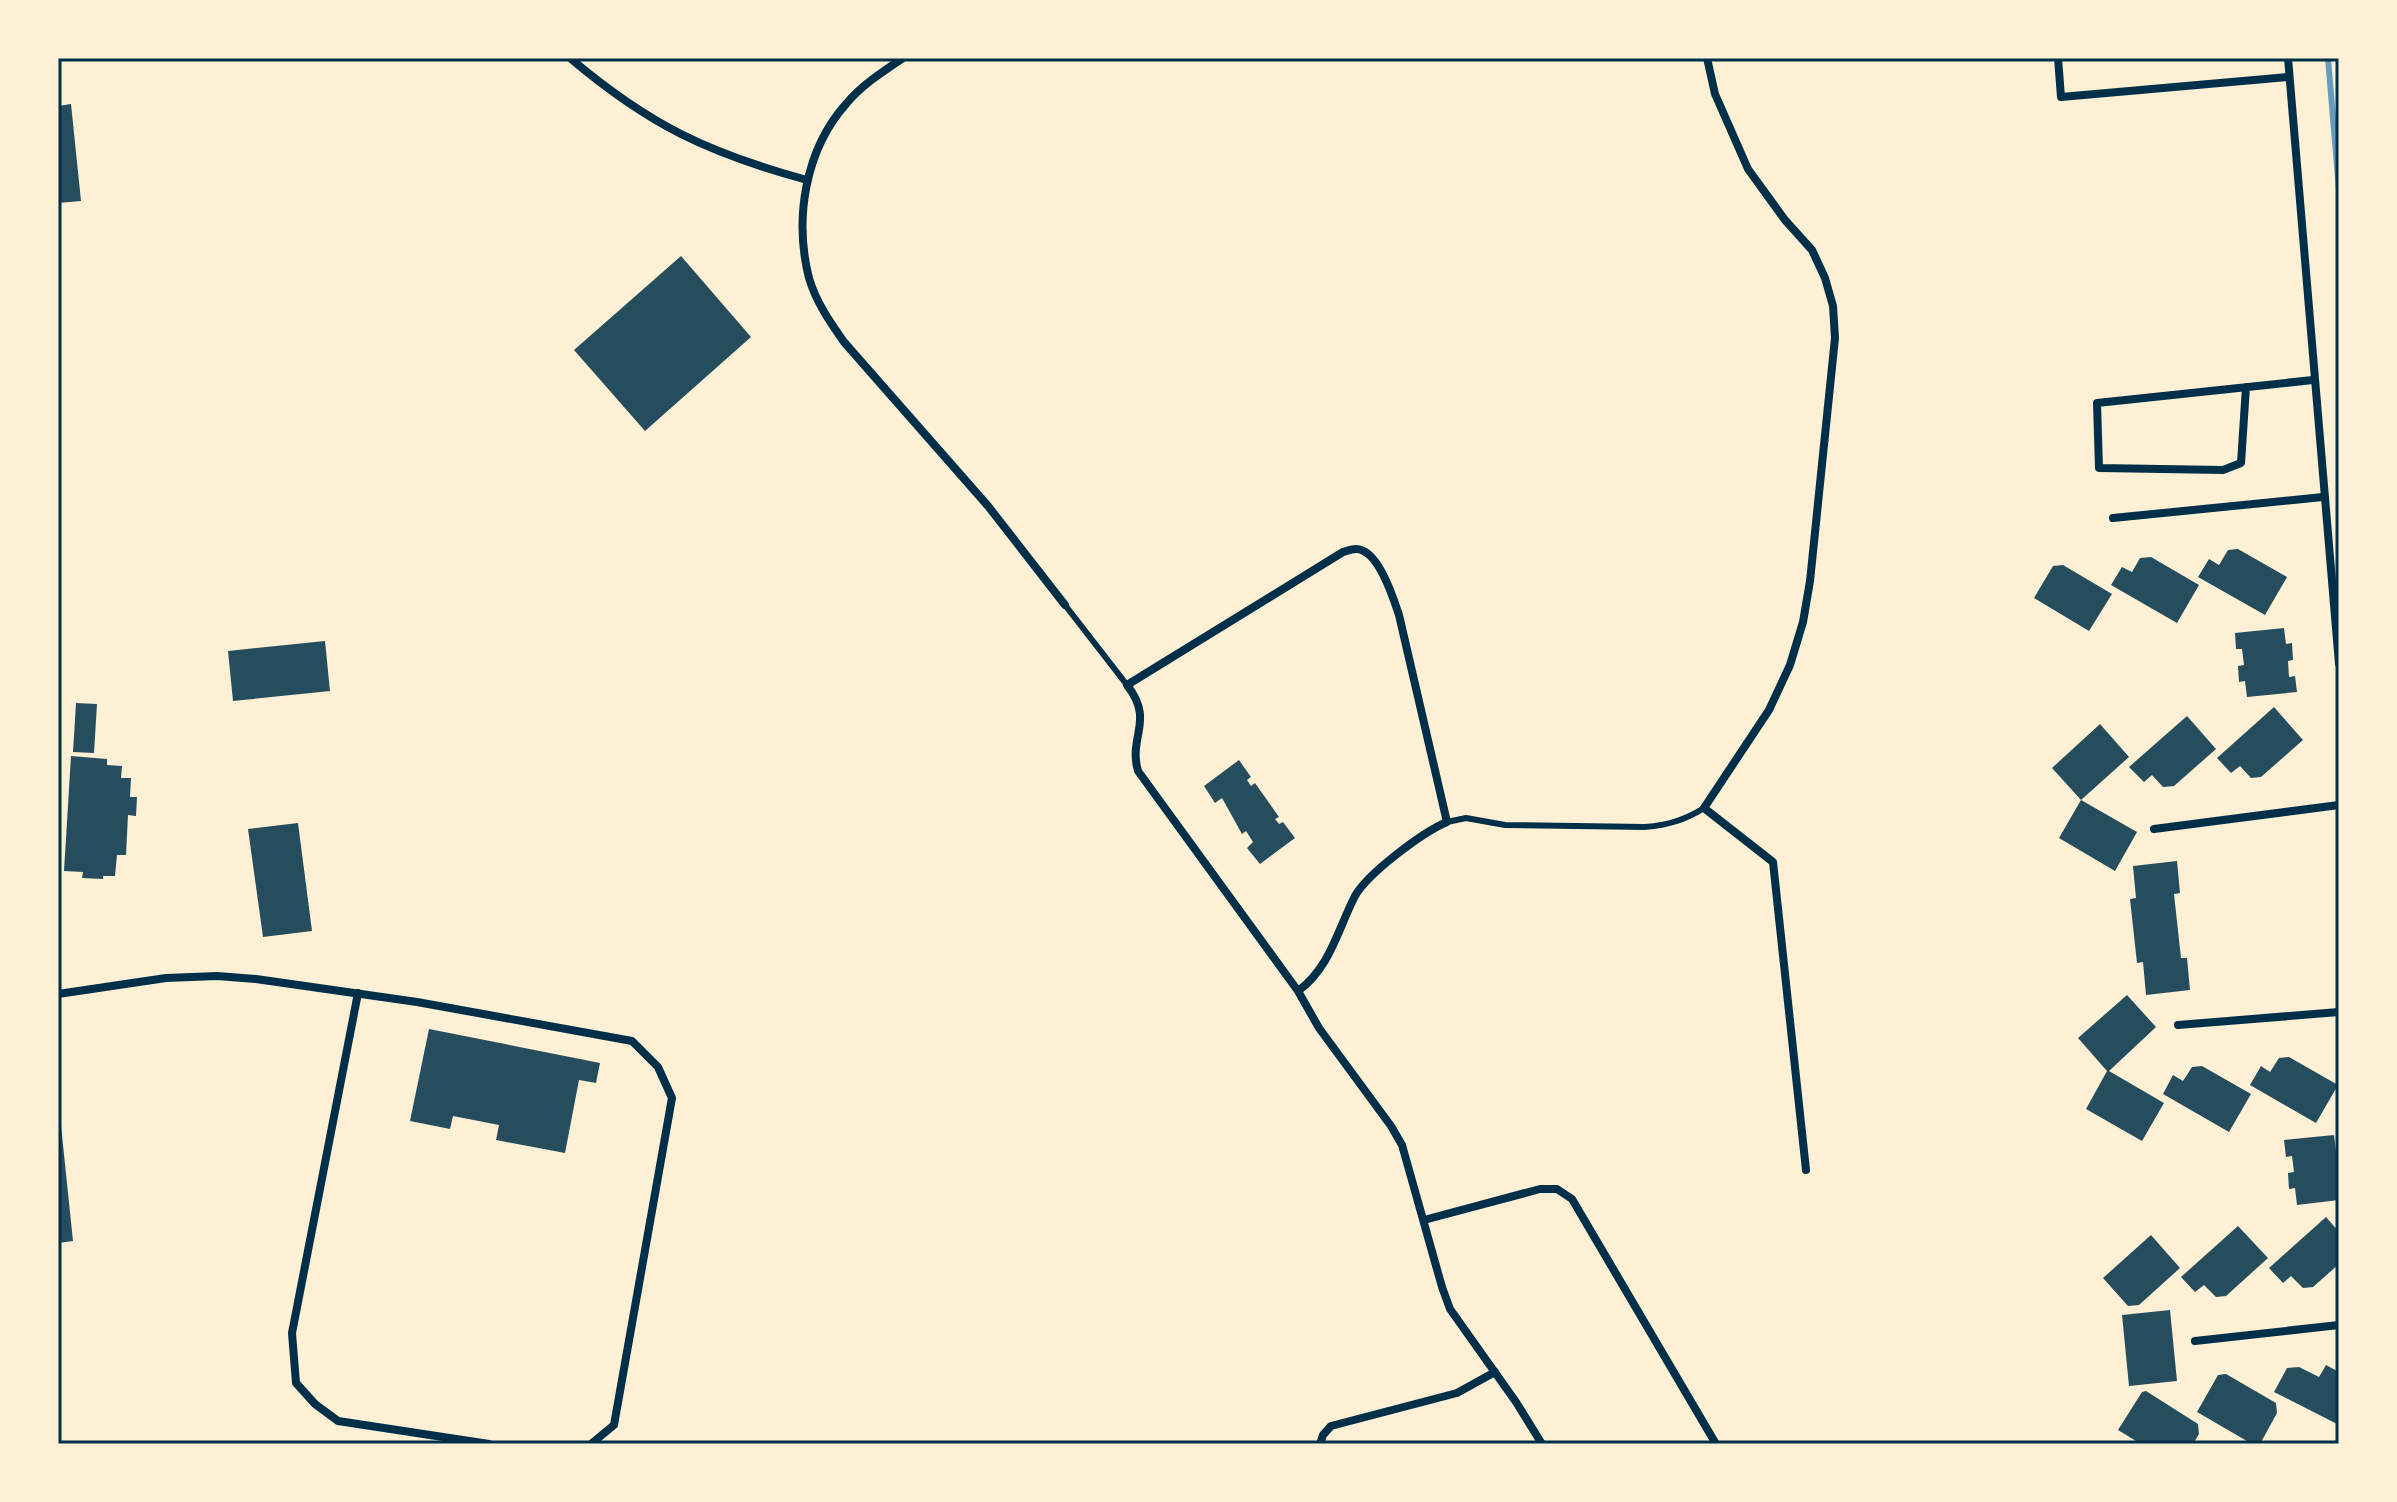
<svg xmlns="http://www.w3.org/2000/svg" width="2397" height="1502" viewBox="0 0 2397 1502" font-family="Overpass,sans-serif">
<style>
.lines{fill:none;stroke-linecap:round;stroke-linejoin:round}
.stream{stroke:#669bbc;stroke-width:6}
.building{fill:#264d5e}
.service{stroke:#003049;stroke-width:6}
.minor{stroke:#003049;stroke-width:8}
.neatline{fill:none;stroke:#003049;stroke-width:3}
</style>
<rect width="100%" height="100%" fill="#fdf0d5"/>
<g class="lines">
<polyline class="stream" points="2328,58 2339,190"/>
</g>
<g class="building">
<polygon points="71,104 81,201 58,203 58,106"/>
<polygon points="681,256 751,337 645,431 574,350"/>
<polygon points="2238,549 2287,577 2265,615 2198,577 2209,559 2219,565 2228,550"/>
<polygon points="2151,557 2199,585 2177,623 2111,585 2122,567 2132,572 2140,558"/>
<polygon points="2063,565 2112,594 2089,631 2034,598 2053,566"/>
<polygon points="2284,628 2286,644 2292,643 2293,660 2288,661 2289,677 2295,676 2297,692 2247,697 2245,681 2239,682 2238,666 2244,665 2242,649 2236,649 2235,633"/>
<polygon points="325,641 330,691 233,701 228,651"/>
<polygon points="76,703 97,704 94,753 73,752"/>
<polygon points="2274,707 2303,740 2261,777 2251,778 2240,766 2231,773 2217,758"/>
<polygon points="2187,716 2216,749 2174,786 2163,787 2152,775 2144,782 2129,767"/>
<polygon points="2100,724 2129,757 2081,800 2052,768"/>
<polygon points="71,756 107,759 107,765 122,766 121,778 131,778 130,797 137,797 136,816 128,815 126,855 117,855 115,876 103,876 103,879 82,878 83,872 64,871"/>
<polygon points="1239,760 1251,777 1247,780 1251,786 1255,783 1279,817 1275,819 1279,824 1283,822 1295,838 1260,864 1247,848 1253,842 1246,831 1242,834 1222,798 1215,803 1204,786"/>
<polygon points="2081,800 2137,832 2115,871 2059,838"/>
<polygon points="298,823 312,931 263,937 248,829"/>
<polygon points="2177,861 2180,893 2174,894 2181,958 2187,958 2190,990 2146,995 2143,962 2137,963 2130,899 2136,898 2133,866"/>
<polygon points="2127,995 2156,1027 2109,1071 2164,1103 2142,1141 2086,1109 2107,1071 2078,1038"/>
<polygon points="429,1029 600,1063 596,1083 579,1080 565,1153 496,1140 499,1125 453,1116 450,1129 410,1121"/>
<polygon points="2289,1057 2338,1085 2316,1123 2250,1085 2261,1066 2270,1072 2279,1058"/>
<polygon points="2202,1066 2251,1094 2229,1132 2163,1094 2173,1075 2183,1081 2192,1067"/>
<polygon points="60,1116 73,1241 58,1243 58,1117"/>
<polygon points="2334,1135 2336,1151 2339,1151 2339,1200 2297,1205 2295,1188 2289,1189 2288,1173 2294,1172 2292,1156 2286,1157 2284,1140"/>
<polygon points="2326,1217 2339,1232 2339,1264 2313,1287 2303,1288 2291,1276 2283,1283 2269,1268"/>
<polygon points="2238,1226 2268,1258 2226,1296 2216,1297 2204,1285 2195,1292 2181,1277"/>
<polygon points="2151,1235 2180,1268 2139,1305 2128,1306 2103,1278"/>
<polygon points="2170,1310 2177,1381 2129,1386 2122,1315"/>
<polygon points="2326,1365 2339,1372 2339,1425 2274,1392 2287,1368 2299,1367 2319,1377"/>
<polygon points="2226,1374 2276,1403 2277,1413 2260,1444 2252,1444 2197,1412 2218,1375"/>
<polygon points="2146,1391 2198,1424 2199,1434 2193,1444 2141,1444 2118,1430 2142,1392"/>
</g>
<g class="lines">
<g class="service">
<polyline points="1065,605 1127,685"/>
<path d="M1447,822L1466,818L1505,825L1645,827C1668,825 1685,820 1704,808"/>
</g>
<g class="minor">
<path d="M570,58C649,125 708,153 807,180"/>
<path d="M903,58C882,72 862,85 846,104C805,150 794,219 809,278C816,302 830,322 844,342L988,506L1065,605"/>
<polyline points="1707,58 1715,94 1748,169 1785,220 1812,250 1825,278 1833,306 1835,338 1810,581 1803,622 1790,665 1769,710 1704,808 1773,862 1806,1170"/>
<polyline points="2058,58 2061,97 2289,77"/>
<polyline points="2288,58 2339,664"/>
<polyline points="2246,387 2241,463 2223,470 2099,468 2097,403 2313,380"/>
<polyline points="2113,518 2323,497"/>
<polyline points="2154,829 2339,805"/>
<path d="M1298,991C1330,968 1338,929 1355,896C1368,873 1423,832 1447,822L1399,615C1393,597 1378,549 1356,549C1351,549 1347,551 1343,552L1127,685C1155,721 1128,736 1138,771L1298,991L1319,1028L1391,1126L1402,1145L1442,1287L1450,1309L1516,1402L1542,1444"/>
<polyline points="358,993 292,1333 296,1383 315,1404 338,1421 489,1444"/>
<polyline points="58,994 166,978 217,976 256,979 417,1002 632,1041 658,1067 672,1098 614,1425 591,1444"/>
<polyline points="2178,1025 2339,1012"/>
<polyline points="1424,1220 1540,1189 1557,1189 1572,1199 1716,1444"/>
<polyline points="2195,1341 2339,1325"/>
<polyline points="1320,1444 1323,1435 1331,1426 1457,1393 1495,1372"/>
</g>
</g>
<rect width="2397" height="1502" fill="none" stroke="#fdf0d5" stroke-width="120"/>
<rect x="60" y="60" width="2277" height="1382" class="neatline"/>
</svg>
